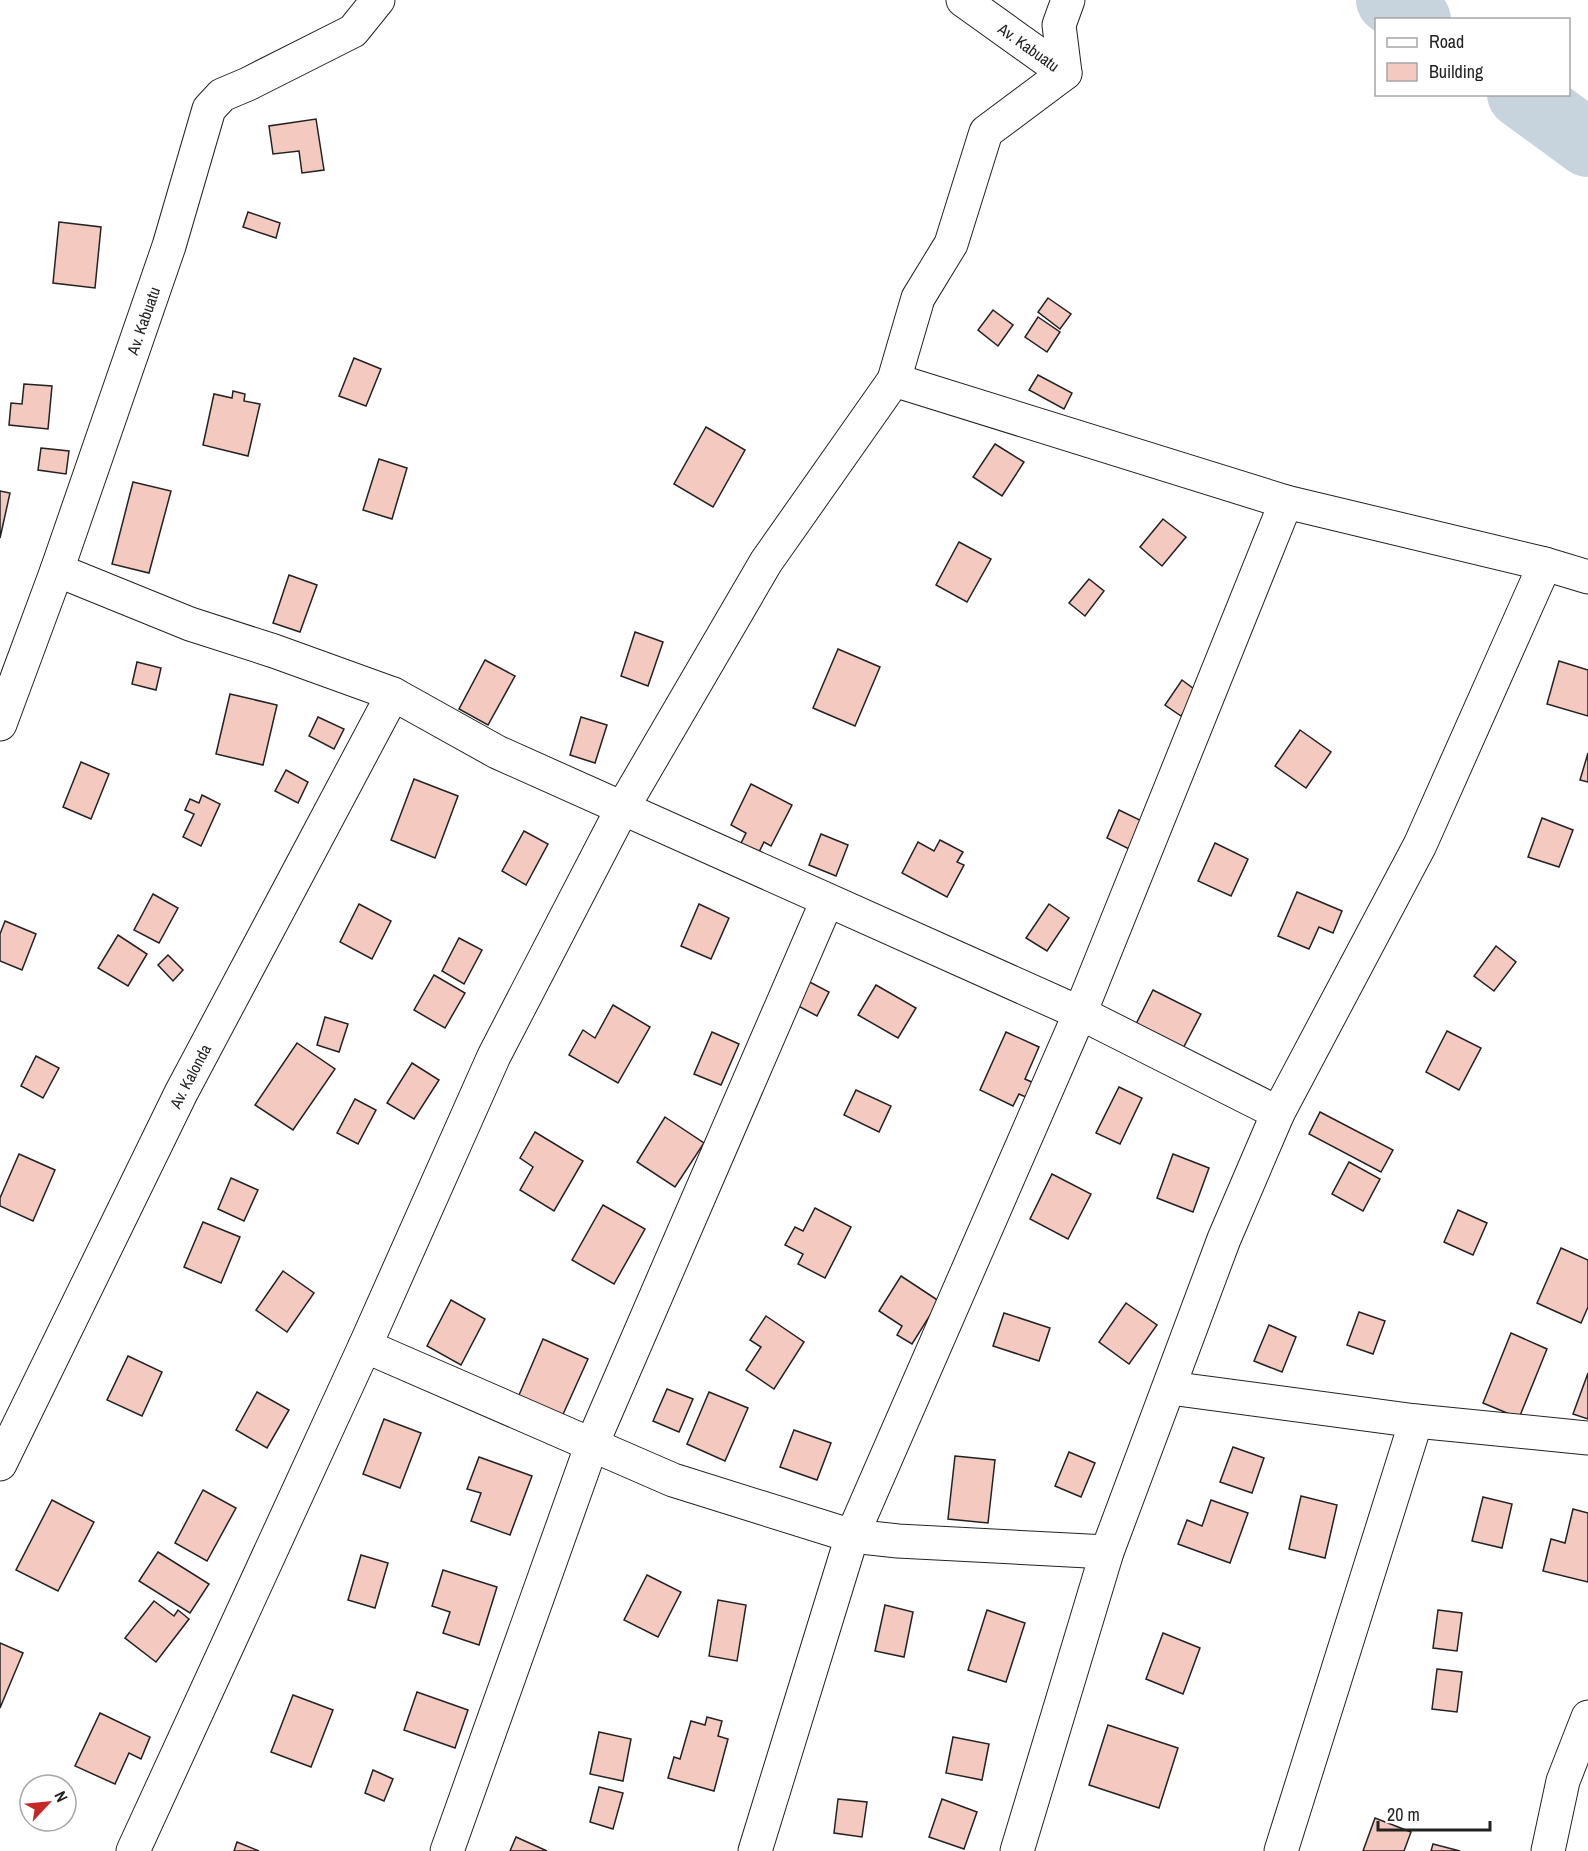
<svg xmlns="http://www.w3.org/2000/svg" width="1588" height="1851" viewBox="0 0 1588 1851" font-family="'Archivo Narrow',sans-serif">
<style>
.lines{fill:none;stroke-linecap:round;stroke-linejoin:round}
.river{stroke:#c7d3dd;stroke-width:68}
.building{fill:#f3c9c0;stroke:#222;stroke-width:1.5}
.minor-casing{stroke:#222;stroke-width:35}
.minor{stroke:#fff;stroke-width:33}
.labels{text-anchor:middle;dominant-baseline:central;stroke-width:4.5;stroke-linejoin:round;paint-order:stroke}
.street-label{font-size:16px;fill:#222;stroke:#fff}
</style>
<rect width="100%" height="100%" fill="#fff"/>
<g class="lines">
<g class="river">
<polyline points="1390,0 1417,20"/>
<polyline points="1521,94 1588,143"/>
</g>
</g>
<g class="building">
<polygon points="316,119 324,170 302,173 299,151 273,154 269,126"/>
<polygon points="248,212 280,223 276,238 243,227"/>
<polygon points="59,222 101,227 95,288 53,283"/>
<polygon points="1048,298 1071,314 1060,329 1038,312"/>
<polygon points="993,310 1013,325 998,346 978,330"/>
<polygon points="1038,317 1060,332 1047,352 1025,337"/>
<polygon points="354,358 381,369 366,406 339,396"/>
<polygon points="1038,375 1072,393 1064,409 1029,390"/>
<polygon points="24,384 52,386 48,429 9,425 11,403 22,404"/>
<polygon points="233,391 245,394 244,401 260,404 248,456 203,445 214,394 232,398"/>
<polygon points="706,427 745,450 713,507 674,484"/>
<polygon points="995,444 1024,462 1002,496 973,477"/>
<polygon points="41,448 69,451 66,474 38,470"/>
<polygon points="379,459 407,468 392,519 363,510"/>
<polygon points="133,482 171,491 149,573 112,564"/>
<polygon points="0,491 10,493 0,538"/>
<polygon points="1163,519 1186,537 1162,566 1140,547"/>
<polygon points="959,542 991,559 967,602 936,585"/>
<polygon points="289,575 317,585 300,632 273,623"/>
<polygon points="1089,579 1104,591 1085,616 1069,603"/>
<polygon points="635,632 663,642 648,686 621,676"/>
<polygon points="838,649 880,667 855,726 813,708"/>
<polygon points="485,660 515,676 488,725 459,709"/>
<polygon points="1559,661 1588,670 1588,716 1547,704"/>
<polygon points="137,662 161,668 156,690 132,684"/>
<polygon points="1182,680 1198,692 1181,716 1165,705"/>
<polygon points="230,694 277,705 263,765 216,754"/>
<polygon points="318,717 344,729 334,749 309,736"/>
<polygon points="581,717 607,725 595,763 570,755"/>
<polygon points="1300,730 1331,752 1306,788 1275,766"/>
<polygon points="1588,753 1588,782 1580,780"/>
<polygon points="81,762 109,774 91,819 63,807"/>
<polygon points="286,770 308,782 298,803 275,791"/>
<polygon points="414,779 458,796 435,858 391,840"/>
<polygon points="751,784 792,805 771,846 764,842 754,862 736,853 746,833 731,825"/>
<polygon points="202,795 220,804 201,846 183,837 194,814 185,810 190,799 199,803"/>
<polygon points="1119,810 1144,822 1131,850 1107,838"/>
<polygon points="1542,818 1573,830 1559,867 1528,857"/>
<polygon points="524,831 548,844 526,885 502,871"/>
<polygon points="821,834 848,845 836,876 809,865"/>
<polygon points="940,840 963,852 957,862 964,865 947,897 902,873 918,842 934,851"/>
<polygon points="1215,843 1248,859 1231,896 1198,881"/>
<polygon points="1297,892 1342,911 1333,933 1319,927 1309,949 1278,936"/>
<polygon points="153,894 178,908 159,943 134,930"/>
<polygon points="359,904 391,921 372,959 340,942"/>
<polygon points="699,904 729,918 711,959 681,946"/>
<polygon points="1049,904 1069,918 1047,951 1026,938"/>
<polygon points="5,921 36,934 22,970 0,961 0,934"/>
<polygon points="118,935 147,954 128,986 98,968"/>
<polygon points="459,938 482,950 464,984 442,971"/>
<polygon points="1496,946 1516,962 1494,991 1474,976"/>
<polygon points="168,955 183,970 173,981 158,965"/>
<polygon points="434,975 465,993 445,1028 414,1010"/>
<polygon points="800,977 829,992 817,1016 787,1000"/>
<polygon points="876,985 916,1008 898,1038 858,1015"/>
<polygon points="1153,990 1201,1014 1179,1056 1132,1032"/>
<polygon points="613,1005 650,1027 618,1083 569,1055 583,1030 595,1038"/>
<polygon points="325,1017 348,1024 339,1052 317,1045"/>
<polygon points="1447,1031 1481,1048 1459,1090 1426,1072"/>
<polygon points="712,1032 739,1044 721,1085 694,1074"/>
<polygon points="1006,1032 1039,1047 1025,1079 1043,1087 1037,1102 1019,1094 1013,1106 980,1090"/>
<polygon points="297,1043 335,1069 293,1130 255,1105"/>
<polygon points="36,1056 59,1068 43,1098 21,1086"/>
<polygon points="412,1063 439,1080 414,1119 387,1103"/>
<polygon points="1119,1087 1142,1098 1120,1144 1096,1133"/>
<polygon points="856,1090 891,1106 879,1132 844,1115"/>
<polygon points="355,1099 376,1110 358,1144 337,1133"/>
<polygon points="1320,1112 1393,1150 1381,1172 1309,1134"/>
<polygon points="665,1117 704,1143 675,1187 637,1162"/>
<polygon points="535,1132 583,1161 554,1211 520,1190 533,1167 520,1158"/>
<polygon points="19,1154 55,1170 33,1221 0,1206 0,1198"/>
<polygon points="1173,1154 1209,1168 1193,1212 1157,1198"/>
<polygon points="1349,1162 1380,1179 1363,1211 1332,1194"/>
<polygon points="1052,1174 1091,1194 1068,1239 1030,1219"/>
<polygon points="231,1178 258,1190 244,1221 218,1209"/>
<polygon points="603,1205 645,1229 614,1284 572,1260"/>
<polygon points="815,1208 851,1227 825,1278 798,1264 803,1254 785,1245 795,1227 803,1231"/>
<polygon points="1458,1210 1487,1223 1473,1255 1444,1242"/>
<polygon points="203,1222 240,1237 221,1283 184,1267"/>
<polygon points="1561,1248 1588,1260 1588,1307 1581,1323 1537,1303"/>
<polygon points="283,1271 314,1293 287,1332 256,1310"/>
<polygon points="901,1276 939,1301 912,1344 897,1335 902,1326 879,1311"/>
<polygon points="451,1300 485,1319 461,1365 427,1346"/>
<polygon points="1126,1303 1157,1325 1129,1364 1099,1342"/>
<polygon points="1359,1312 1385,1321 1373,1354 1347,1345"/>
<polygon points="1004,1313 1050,1328 1039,1361 993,1346"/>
<polygon points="766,1316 804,1342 774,1389 746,1370 761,1347 750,1340"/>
<polygon points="1269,1325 1296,1337 1282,1372 1254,1361"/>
<polygon points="1511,1333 1547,1349 1519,1418 1483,1403"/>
<polygon points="543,1339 588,1359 560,1421 516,1402"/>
<polygon points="128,1356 162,1372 142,1416 107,1400"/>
<polygon points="1588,1373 1588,1419 1573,1414"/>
<polygon points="667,1389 693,1399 679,1432 653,1421"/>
<polygon points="257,1392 289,1410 267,1448 236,1430"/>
<polygon points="709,1392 748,1408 725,1461 687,1444"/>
<polygon points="384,1419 421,1433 400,1488 363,1474"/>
<polygon points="794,1430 831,1443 817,1480 780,1467"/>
<polygon points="1233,1447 1264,1458 1252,1493 1220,1482"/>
<polygon points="1069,1452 1095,1463 1081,1497 1055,1486"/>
<polygon points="955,1456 995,1460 988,1523 948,1519"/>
<polygon points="479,1457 532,1476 510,1535 471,1521 481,1493 467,1489"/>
<polygon points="203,1490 236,1508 207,1561 175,1543"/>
<polygon points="1301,1496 1337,1505 1325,1558 1289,1549"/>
<polygon points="1483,1497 1512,1504 1502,1548 1472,1541"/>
<polygon points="52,1500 94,1522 58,1591 16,1570"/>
<polygon points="1211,1500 1248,1513 1230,1563 1178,1544 1187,1520 1202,1526"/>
<polygon points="1573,1509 1588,1513 1588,1582 1543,1571 1551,1539 1565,1543"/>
<polygon points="158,1552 209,1584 190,1613 139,1581"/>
<polygon points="361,1555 388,1563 375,1608 348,1600"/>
<polygon points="443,1570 497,1587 479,1645 443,1633 450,1612 432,1606"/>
<polygon points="647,1575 681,1592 658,1637 624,1620"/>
<polygon points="718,1600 746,1605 737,1661 709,1656"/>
<polygon points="154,1601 174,1616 178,1610 189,1619 156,1662 125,1638"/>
<polygon points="885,1605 913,1612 904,1657 875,1651"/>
<polygon points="987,1610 1025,1623 1006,1682 968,1670"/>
<polygon points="1438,1610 1462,1613 1457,1651 1433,1648"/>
<polygon points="1163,1633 1200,1648 1183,1694 1146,1679"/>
<polygon points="0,1643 23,1653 0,1708"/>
<polygon points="1437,1669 1462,1672 1457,1712 1432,1709"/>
<polygon points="417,1692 468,1710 455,1748 404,1730"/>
<polygon points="293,1695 333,1710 311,1767 271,1752"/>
<polygon points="100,1713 150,1737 141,1759 129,1753 115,1784 75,1766"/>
<polygon points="707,1717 722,1721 718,1736 728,1739 714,1791 668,1778 674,1757 680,1759 691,1721 705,1725"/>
<polygon points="1108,1725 1178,1748 1159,1808 1089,1785"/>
<polygon points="599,1732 631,1739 623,1781 590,1774"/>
<polygon points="953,1737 989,1744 982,1780 946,1773"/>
<polygon points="373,1770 393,1779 384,1801 365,1793"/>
<polygon points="599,1787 623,1793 613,1829 590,1822"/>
<polygon points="838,1799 867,1802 862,1837 834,1833"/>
<polygon points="942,1799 977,1812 964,1849 929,1837"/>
<polygon points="1375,1818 1411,1832 1404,1851 1363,1851"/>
<polygon points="516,1837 547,1851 510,1851"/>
<polygon points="237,1842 259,1851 234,1851"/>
<polygon points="1433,1844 1460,1851 1431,1851"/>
</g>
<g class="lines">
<g class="minor-casing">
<g id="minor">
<path id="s1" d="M963,0L1065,73"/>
<polyline points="894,380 1286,502 1545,564 1588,577"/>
<polyline points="57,570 190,624 274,651 393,694 497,752 1080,1013 1278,1113"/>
<path id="s2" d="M0,724L57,570L169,246L209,109L222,95L248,84L353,31L378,0"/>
<polyline points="365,1346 673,1480 852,1536 898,1541 1107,1552"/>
<polyline points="1170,1388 1416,1421 1588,1438"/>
<path id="s3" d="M0,1464L181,1093L393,694"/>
<polyline points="133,1851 365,1346 494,1056 622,809 766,562 894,380 918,298 951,244 986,132 1065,73 1059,25 1068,0"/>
<polyline points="447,1851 592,1444 827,901"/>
<polyline points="755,1851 852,1536 1080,1013 1286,502"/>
<polyline points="1017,1851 1107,1552 1224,1239 1278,1113 1420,845 1545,564"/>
<polyline points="1281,1851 1416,1421"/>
<polyline points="1548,1851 1563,1781 1588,1717"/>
</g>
</g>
<use href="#minor" class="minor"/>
</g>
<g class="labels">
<g class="street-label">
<text stroke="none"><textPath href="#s1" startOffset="81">Av. Kabuatu</textPath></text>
<text stroke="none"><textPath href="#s2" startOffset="428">Av. Kabuatu</textPath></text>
<text stroke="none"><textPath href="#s3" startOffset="432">Av. Kalonda</textPath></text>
</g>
</g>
<rect x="1375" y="18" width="195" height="78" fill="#ffffff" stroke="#a7a7a7" stroke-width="1.5"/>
<rect x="1387" y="38" width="30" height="9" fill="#ffffff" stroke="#a7a7a7" stroke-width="1.5"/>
<text x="1429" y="48" font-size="18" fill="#222222">Road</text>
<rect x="1387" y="63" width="30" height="18" fill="#f3c9c0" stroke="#a7a7a7" stroke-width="1.5"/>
<text x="1429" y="78" font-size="18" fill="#222222">Building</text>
<g transform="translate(48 1803) rotate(64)"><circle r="28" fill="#ffffff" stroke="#a7a7a7" stroke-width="1.5"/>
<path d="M0-4.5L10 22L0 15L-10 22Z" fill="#c62828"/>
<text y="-9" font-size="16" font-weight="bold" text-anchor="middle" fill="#222222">N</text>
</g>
<path d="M1378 1821v9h112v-9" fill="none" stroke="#222222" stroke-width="3"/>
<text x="1387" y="1821" font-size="18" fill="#222222" stroke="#ffffff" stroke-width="4.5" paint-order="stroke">20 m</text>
</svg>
